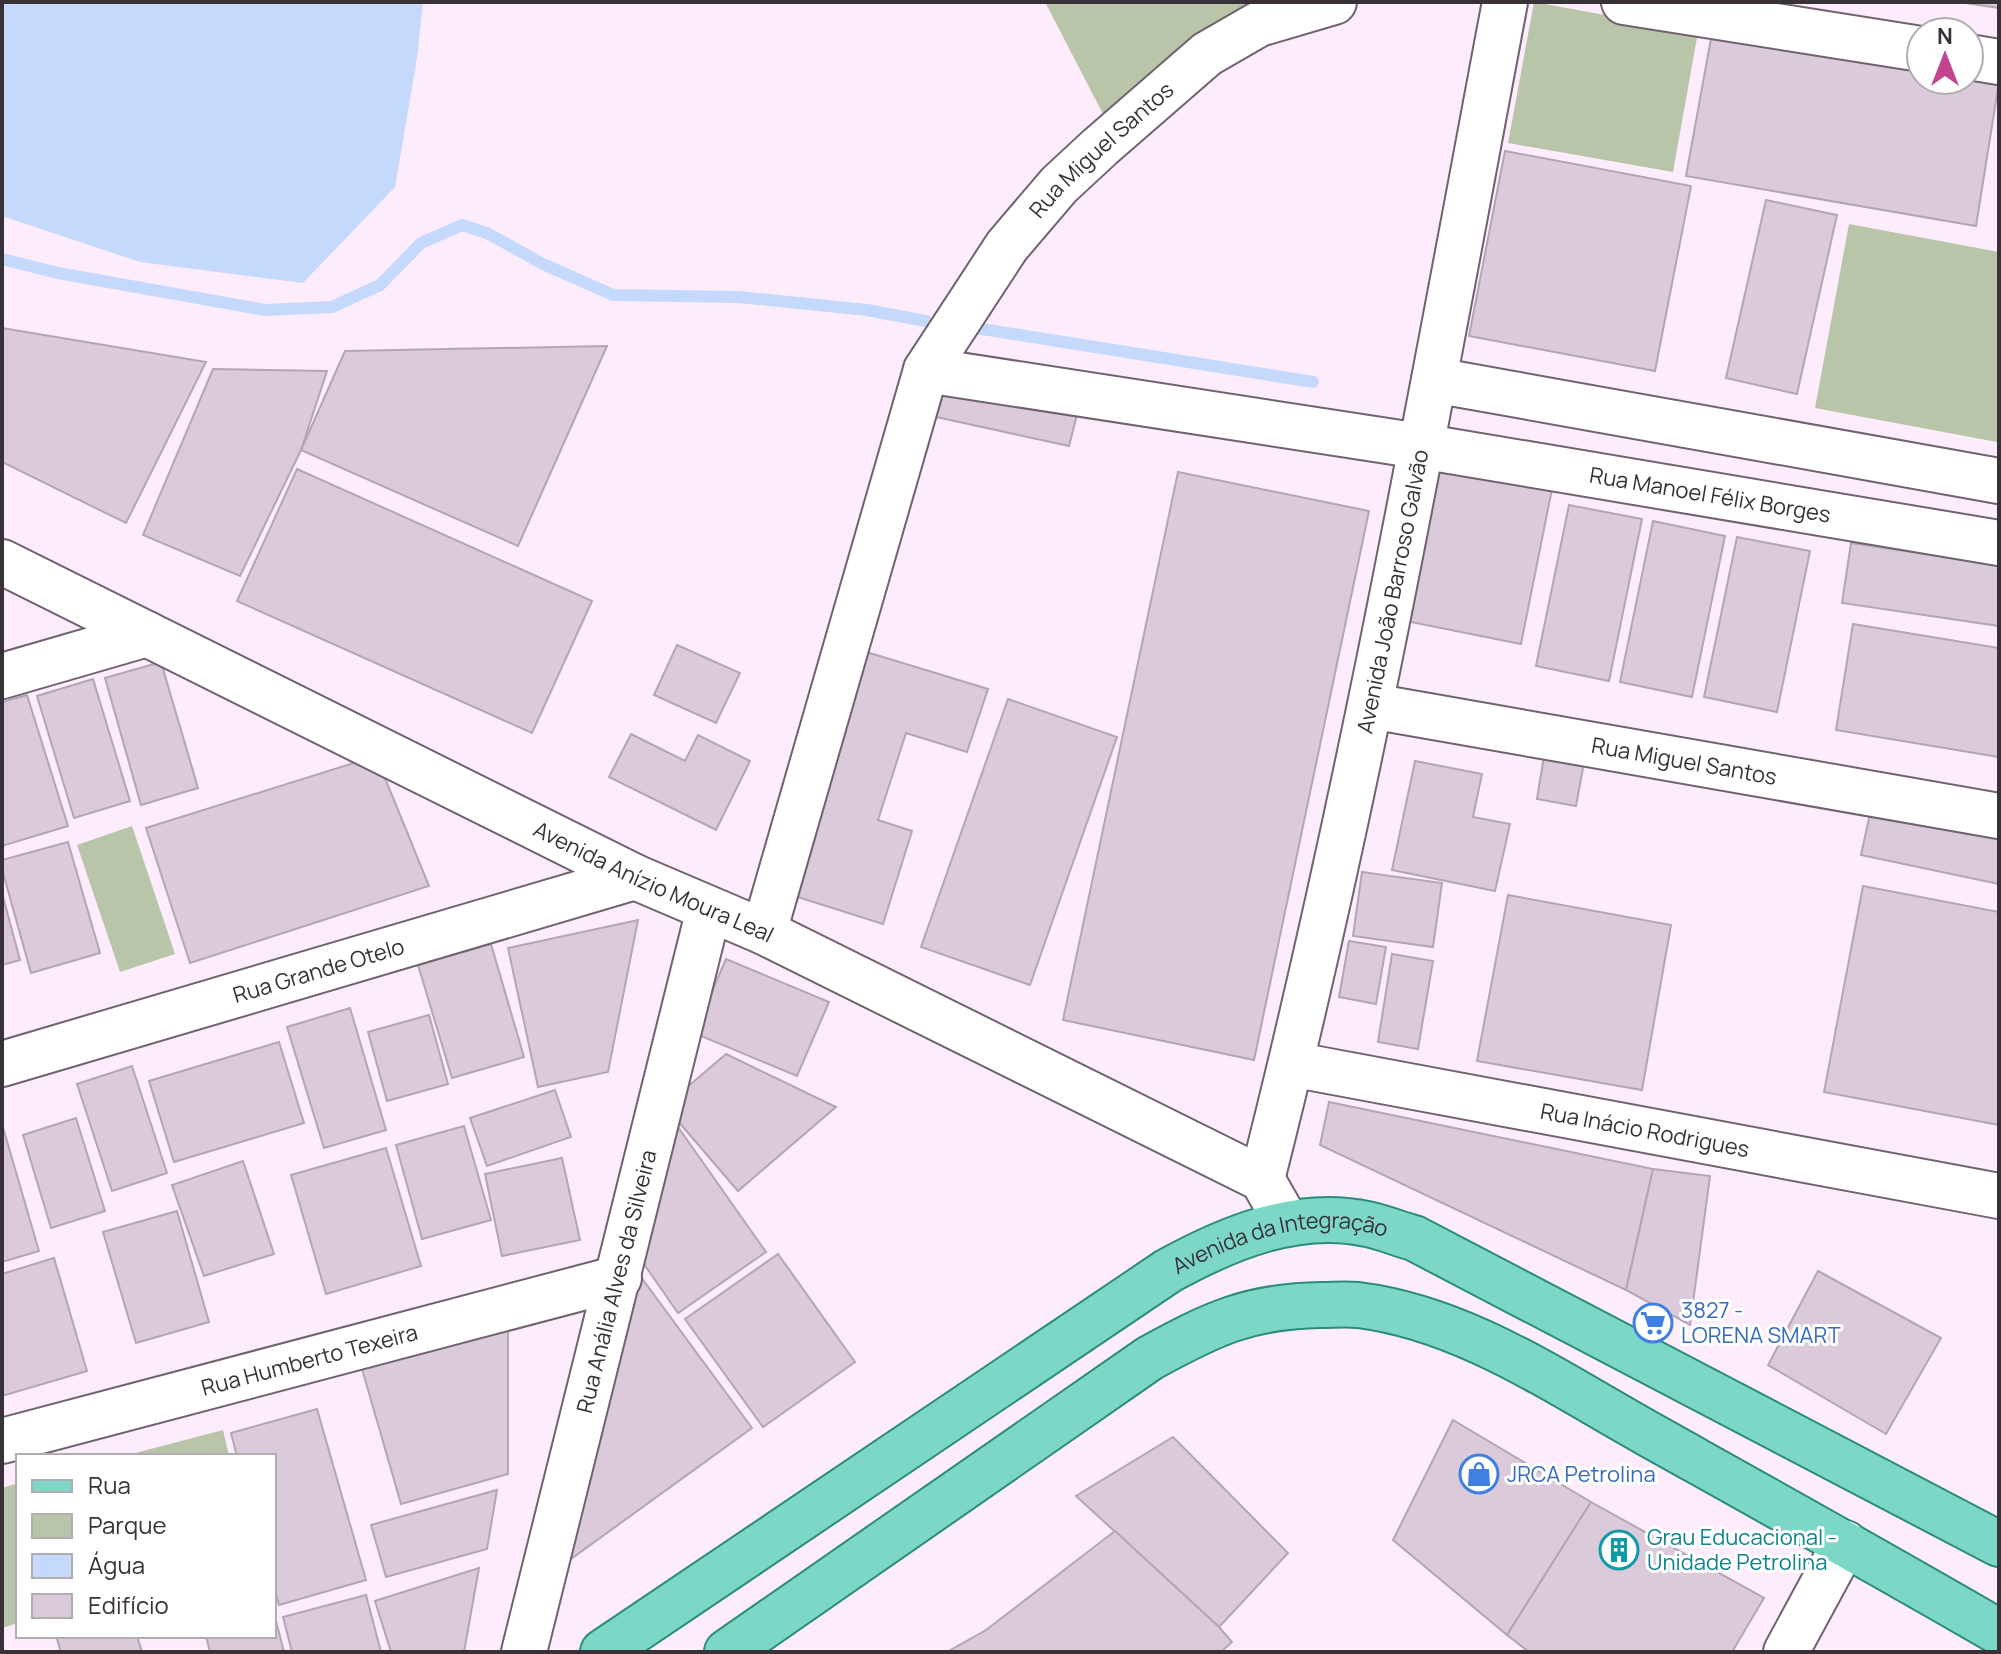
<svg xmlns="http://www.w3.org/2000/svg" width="2001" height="1654" viewBox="0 0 2001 1654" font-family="Manrope,sans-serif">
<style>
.green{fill:#b8c5a8}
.water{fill:#c5d9fc}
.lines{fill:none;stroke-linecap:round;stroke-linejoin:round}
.stream{stroke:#c5d9fc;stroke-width:12}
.building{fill:#dbcbda;stroke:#b4a5b3;stroke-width:2}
.minor-casing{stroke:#70626f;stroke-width:48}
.major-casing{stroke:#2b8c7d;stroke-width:48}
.minor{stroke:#fff;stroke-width:44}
.major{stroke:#7cd7c7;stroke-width:44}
.labels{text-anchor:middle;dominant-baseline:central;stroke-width:6;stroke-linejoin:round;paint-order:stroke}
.street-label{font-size:22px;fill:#383238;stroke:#fff}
.shop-label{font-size:22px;fill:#366cbe;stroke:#fff;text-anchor:start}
.culture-label{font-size:22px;fill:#0d838f;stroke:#fff;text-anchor:start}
</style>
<rect width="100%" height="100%" fill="#fdedfc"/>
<g class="green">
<polygon points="1045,2 1253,2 1103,114"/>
<polygon points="1534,2 1698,32 1673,172 1508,143"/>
<polygon points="1849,224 1999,252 1999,429 1997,442 1815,408"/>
<polygon points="132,826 175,954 120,972 77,845"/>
<polygon points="223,1430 229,1456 124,1456"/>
<polygon points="18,1483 18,1623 2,1628 2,1488"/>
</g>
<polygon class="water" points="2,2 423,2 417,58 395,187 303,283 140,262 2,216"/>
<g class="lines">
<g class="stream">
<polyline points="2,259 58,273 265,310 332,307 380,285 421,243 462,225 487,233 543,264 613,295 739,297 867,310 926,321"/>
<polyline points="976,328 1313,382"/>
</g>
</g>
<g class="building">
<polygon points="1959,2 1999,2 1999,8"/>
<polygon points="1712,33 1921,69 1921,80 1969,80 1969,77 1999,82 1976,226 1686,176"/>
<polygon points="1505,151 1691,186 1655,371 1469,336"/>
<polygon points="1766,200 1837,215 1797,394 1726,378"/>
<polygon points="2,328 206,362 126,523 2,462"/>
<polygon points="607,346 518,546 301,450 345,351"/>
<polygon points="213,369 327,371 301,450 240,576 143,535"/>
<polygon points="935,387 1079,407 1069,446 927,415"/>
<polygon points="1430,454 1554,479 1521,644 1396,619"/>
<polygon points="297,469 592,601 532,733 237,601"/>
<polygon points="1178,472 1369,511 1254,1060 1063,1020"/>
<polygon points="1569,505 1642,519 1609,681 1536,666"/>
<polygon points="1653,521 1725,536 1692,697 1620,682"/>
<polygon points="1737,537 1810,551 1777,712 1704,697"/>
<polygon points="1851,543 1999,565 1999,626 1842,603"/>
<polygon points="1853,624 1999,648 1999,757 1836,730"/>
<polygon points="677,645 740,673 716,723 654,695"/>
<polygon points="860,650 988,689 967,752 906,733 878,820 912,831 883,924 782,892"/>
<polygon points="161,662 198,788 141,805 105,678"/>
<polygon points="93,679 130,801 74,818 37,696"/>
<polygon points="27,695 68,826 2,846 2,702"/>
<polygon points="1008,699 1117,737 1030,985 921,947"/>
<polygon points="631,734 685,761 698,735 750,761 716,830 609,777"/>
<polygon points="1545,750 1585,757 1576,806 1537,799"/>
<polygon points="376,756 429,886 190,963 146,828"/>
<polygon points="1415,761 1482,774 1473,817 1510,824 1495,891 1392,870"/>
<polygon points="1873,800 1999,827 1999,884 1861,855"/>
<polygon points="68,842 100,953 31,973 2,869 2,860"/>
<polygon points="1362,872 1442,883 1433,947 1353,936"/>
<polygon points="1863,886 1999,912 1999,1125 1824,1092"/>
<polygon points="2,893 20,960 2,965"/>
<polygon points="1508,895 1671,925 1642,1090 1477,1061"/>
<polygon points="638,920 608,1072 538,1087 508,948"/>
<polygon points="1349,941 1386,947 1376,1004 1339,997"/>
<polygon points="491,944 524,1057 452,1078 418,965"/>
<polygon points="1392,954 1433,961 1418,1049 1378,1042"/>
<polygon points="726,959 829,1002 797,1076 694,1033"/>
<polygon points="350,1008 386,1130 324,1148 287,1027"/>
<polygon points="429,1015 448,1084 387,1101 368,1032"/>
<polygon points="279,1042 304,1123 174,1162 149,1081"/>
<polygon points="726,1054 836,1107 738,1191 665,1106"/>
<polygon points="132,1066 167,1173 112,1191 77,1084"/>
<polygon points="555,1090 571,1137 487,1166 470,1118"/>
<polygon points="1329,1102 1653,1169 1626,1290 1320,1145"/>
<polygon points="671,1117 766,1252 678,1313 637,1254"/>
<polygon points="76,1118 105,1211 51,1228 23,1135"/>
<polygon points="2,1124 39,1251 2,1262"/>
<polygon points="464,1126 491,1220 422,1239 396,1145"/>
<polygon points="386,1148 421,1266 326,1294 291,1175"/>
<polygon points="562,1158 580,1240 502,1256 485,1174"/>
<polygon points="243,1161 274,1254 204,1276 172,1185"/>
<polygon points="1653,1169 1710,1176 1690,1325 1626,1290"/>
<polygon points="177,1211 209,1322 136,1343 103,1232"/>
<polygon points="778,1254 855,1362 763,1427 685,1319"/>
<polygon points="54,1258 87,1371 2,1396 2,1274"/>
<polygon points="635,1269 752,1428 564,1564"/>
<polygon points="1818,1271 1941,1338 1886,1434 1768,1365"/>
<polygon points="508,1319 508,1474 401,1504 360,1362"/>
<polygon points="317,1409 366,1580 279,1605 274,1586 274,1456 237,1456 231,1433"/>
<polygon points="1453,1420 1591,1502 1507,1635 1393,1540"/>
<polygon points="1173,1437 1288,1553 1219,1627 1076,1496"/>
<polygon points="497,1490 487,1549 386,1577 371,1525"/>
<polygon points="1591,1502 1764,1598 1732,1652 1529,1652 1507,1635"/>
<polygon points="1115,1531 1219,1627 1232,1642 1221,1652 947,1652 986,1630"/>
<polygon points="479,1568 464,1652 391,1652 375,1601"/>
<polygon points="366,1595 381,1652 292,1652 283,1617"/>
<polygon points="274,1613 284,1652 210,1652 206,1636 274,1636"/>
<polygon points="56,1636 137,1636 142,1652 61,1652"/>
</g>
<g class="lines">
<g class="minor-casing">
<g id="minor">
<polyline points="1624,2 1921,49"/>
<polyline points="1969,57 1999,62"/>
<path id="s1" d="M926,370L1420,446L1999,543"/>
<polyline points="1434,380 1999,481"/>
<path id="s2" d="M2,562L635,877L764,932L1262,1179L1287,1223"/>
<polyline points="2,676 147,634"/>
<path id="s3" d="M1371,706L1999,816"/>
<path id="s4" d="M764,932L926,370L1007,246L1059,185L1100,147L1207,54L1259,24L1334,2"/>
<path id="s5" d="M2,1064L635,877"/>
<path id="s6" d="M1291,1064L1999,1196"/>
<path id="s7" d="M1262,1179C1361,790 1431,395 1505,2"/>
<path id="s8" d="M2,1441L619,1278"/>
<path id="s9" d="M524,1652L709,909"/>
<polyline points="1786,1652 1845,1543"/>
</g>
</g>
<g class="major-casing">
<g id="major">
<path id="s10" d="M603,1652L1168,1271C1228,1238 1297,1209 1367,1224C1383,1227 1398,1234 1414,1238L1999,1544"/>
<path d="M727,1652L1150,1358C1212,1324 1249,1306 1321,1305C1333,1305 1346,1304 1358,1305C1463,1318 1554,1381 1645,1432C1763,1498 1882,1564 1999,1632"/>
</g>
</g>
<use href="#minor" class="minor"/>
<use href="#major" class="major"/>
</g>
<defs>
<g id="supermarket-ring" transform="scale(2)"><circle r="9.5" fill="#fff" stroke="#3f7fe0" stroke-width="1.5"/><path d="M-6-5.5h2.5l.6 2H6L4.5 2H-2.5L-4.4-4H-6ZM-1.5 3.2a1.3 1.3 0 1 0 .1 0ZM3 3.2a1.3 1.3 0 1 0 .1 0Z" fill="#3f7fe0"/></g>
<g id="shop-ring" transform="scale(2)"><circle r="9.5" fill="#fff" stroke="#3f7fe0" stroke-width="1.5"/><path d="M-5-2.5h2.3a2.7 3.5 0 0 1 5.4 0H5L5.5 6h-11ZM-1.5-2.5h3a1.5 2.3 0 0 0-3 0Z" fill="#3f7fe0"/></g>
<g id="building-ring" transform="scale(2)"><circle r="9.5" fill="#fff" stroke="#0f9aa8" stroke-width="1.5"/><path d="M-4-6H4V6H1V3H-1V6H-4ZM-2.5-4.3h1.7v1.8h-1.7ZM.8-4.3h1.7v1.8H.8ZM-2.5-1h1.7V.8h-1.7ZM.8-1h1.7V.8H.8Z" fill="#0f9aa8"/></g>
</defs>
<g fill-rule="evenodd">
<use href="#supermarket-ring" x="1653" y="1323"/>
<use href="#shop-ring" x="1479" y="1474"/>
<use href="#building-ring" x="1619" y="1550"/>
</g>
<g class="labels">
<g class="street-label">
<text stroke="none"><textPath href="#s4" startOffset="868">Rua Miguel Santos</textPath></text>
<text stroke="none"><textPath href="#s1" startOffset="794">Rua Manoel Félix Borges</textPath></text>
<text stroke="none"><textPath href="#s7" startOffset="602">Avenida João Barroso Galvão</textPath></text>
<text stroke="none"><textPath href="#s3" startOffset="318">Rua Miguel Santos</textPath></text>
<text stroke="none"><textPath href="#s2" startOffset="726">Avenida Anízio Moura Leal</textPath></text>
<text stroke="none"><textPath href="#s5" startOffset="330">Rua Grande Otelo</textPath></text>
<text stroke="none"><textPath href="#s6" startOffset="360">Rua Inácio Rodrigues</textPath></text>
<text stroke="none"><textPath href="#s10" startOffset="800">Avenida da Integração</textPath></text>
<text stroke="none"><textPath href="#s9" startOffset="382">Rua Anália Alves da Silveira</textPath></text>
<text stroke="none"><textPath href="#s8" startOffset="318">Rua Humberto Texeira</textPath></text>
</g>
<g class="shop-label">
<text x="1681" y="1310">3827 -<tspan x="1681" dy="25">LORENA SMART</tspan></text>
<text x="1507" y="1474">JRCA Petrolina</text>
</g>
<g class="culture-label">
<text x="1647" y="1537">Grau Educacional -<tspan x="1647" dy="25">Unidade Petrolina</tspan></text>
</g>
</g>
<rect width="2001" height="1654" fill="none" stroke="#383238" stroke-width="8"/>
<rect x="16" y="1454" width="260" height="184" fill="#ffffff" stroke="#afadaf" stroke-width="2"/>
<rect x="32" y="1480" width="40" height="12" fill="#7cd7c7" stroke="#afadaf" stroke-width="2"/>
<text x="88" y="1494" font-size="24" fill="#383238">Rua</text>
<rect x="32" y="1514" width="40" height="24" fill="#b8c5a8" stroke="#afadaf" stroke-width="2"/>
<text x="88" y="1534" font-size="24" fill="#383238">Parque</text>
<rect x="32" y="1554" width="40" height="24" fill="#c5d9fc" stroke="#afadaf" stroke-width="2"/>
<text x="88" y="1574" font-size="24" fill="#383238">Água</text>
<rect x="32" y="1594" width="40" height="24" fill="#dbcbda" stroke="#afadaf" stroke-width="2"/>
<text x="88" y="1614" font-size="24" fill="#383238">Edifício</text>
<g transform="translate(1945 56)"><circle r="38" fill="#ffffff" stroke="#afadaf" stroke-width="2"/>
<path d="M0-6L14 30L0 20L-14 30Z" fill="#c34592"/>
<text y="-12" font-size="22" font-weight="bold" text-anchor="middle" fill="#383238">N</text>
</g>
</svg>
